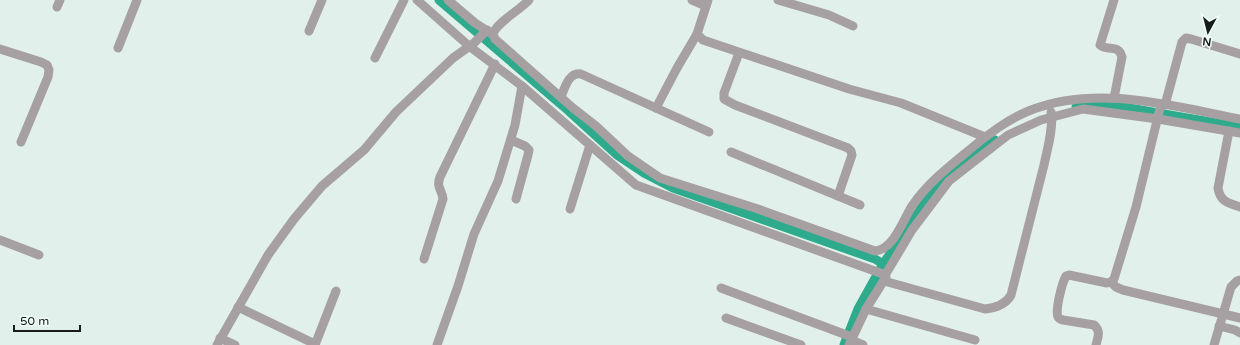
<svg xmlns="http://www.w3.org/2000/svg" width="1240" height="345" viewBox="0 0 1240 345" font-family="'Varela Round',sans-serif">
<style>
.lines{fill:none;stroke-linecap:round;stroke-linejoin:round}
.canal{stroke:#2dab8c;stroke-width:9}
.minor{stroke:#a6a0a2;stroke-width:9}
</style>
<rect width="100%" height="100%" fill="#e2f0eb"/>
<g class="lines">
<g class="canal">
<polyline points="439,0 563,106 617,155 644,173 673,188 875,259 883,264"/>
<polyline points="1076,107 1092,105 1106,104 1240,127"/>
<polyline points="844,345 858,309 883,264 928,198 943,180 956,169 995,140"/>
</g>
<g class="minor">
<polyline points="417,0 469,46 522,86 636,185 883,274 887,272 912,230 949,181 1008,135 1041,120 1083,109 1158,119 1240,133"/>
<polyline points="448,0 475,23 492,34"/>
<path d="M529,0C520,10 496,23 493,34L495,39L573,108L596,126L628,156L660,178L758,209L875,251C894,249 903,220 912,206C927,184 947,168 968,151C985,136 1010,118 1031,110C1098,84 1172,106 1240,119"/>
<polyline points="692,0 706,6"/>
<polyline points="708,0 697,34 703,40 849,89 901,103 985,137"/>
<polyline points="778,0 829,15 853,26"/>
<path d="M1114,0L1100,45C1109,52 1118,43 1122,57L1114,98"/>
<polyline points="57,7 60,0"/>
<polyline points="309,31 322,0"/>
<polyline points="118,48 137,0"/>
<polyline points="0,49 41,62 47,65 49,70 48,77 21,142"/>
<polyline points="739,53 724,93 724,99 735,105 848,148 851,151 852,155 838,196"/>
<polyline points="375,58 404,0"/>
<path d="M561,97C565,87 569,72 581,74L709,132"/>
<polyline points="1165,105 1182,42 1186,38 1191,39 1240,54"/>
<polyline points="656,108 677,68 697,34"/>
<path d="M1229,131L1218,188C1220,202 1229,203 1240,207"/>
<polyline points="511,140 525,146 529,150 528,155 516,199"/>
<polyline points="731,152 860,205"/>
<polyline points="570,209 590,145"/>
<polyline points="0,240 39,255"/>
<path d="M424,259L443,199C442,189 436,188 440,177L495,64"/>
<path d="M884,281L985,309C995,308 1006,304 1011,295L1044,165C1047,150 1054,127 1051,112"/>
<polyline points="1111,282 1116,287 1123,290 1240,318"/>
<polyline points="721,288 852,337"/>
<polyline points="238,307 315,344"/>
<polyline points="866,309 975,340"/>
<polyline points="726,318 801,345"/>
<polyline points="1219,326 1235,330 1240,333"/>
<polyline points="220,338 235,345"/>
<polyline points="851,340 863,345"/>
<polyline points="217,345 268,255 294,219 322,186 364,150 396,112 453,58 474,43 487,30"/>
<polyline points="315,345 336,291"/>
<polyline points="437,345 458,286 474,234 498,181 515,125 522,86"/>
<polyline points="849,345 866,309 886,277"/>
<path d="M1096,345C1098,337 1101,331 1094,325L1063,320C1060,319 1060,320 1058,317C1055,310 1062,283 1066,276L1069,275L1107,283L1111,282L1114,279L1136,207L1161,104"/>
<polyline points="1214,345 1231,287 1237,281 1240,280"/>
</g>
</g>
<g transform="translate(1208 32) rotate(187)" stroke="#effdf8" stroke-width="3" paint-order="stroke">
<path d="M0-3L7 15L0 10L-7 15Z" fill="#171c1a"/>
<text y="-6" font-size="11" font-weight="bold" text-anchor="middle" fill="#171c1a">N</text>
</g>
<path d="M14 325v6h66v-6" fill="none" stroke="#171c1a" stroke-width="2"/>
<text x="20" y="325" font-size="12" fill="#171c1a" stroke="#effdf8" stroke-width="3" paint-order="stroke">50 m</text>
</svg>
